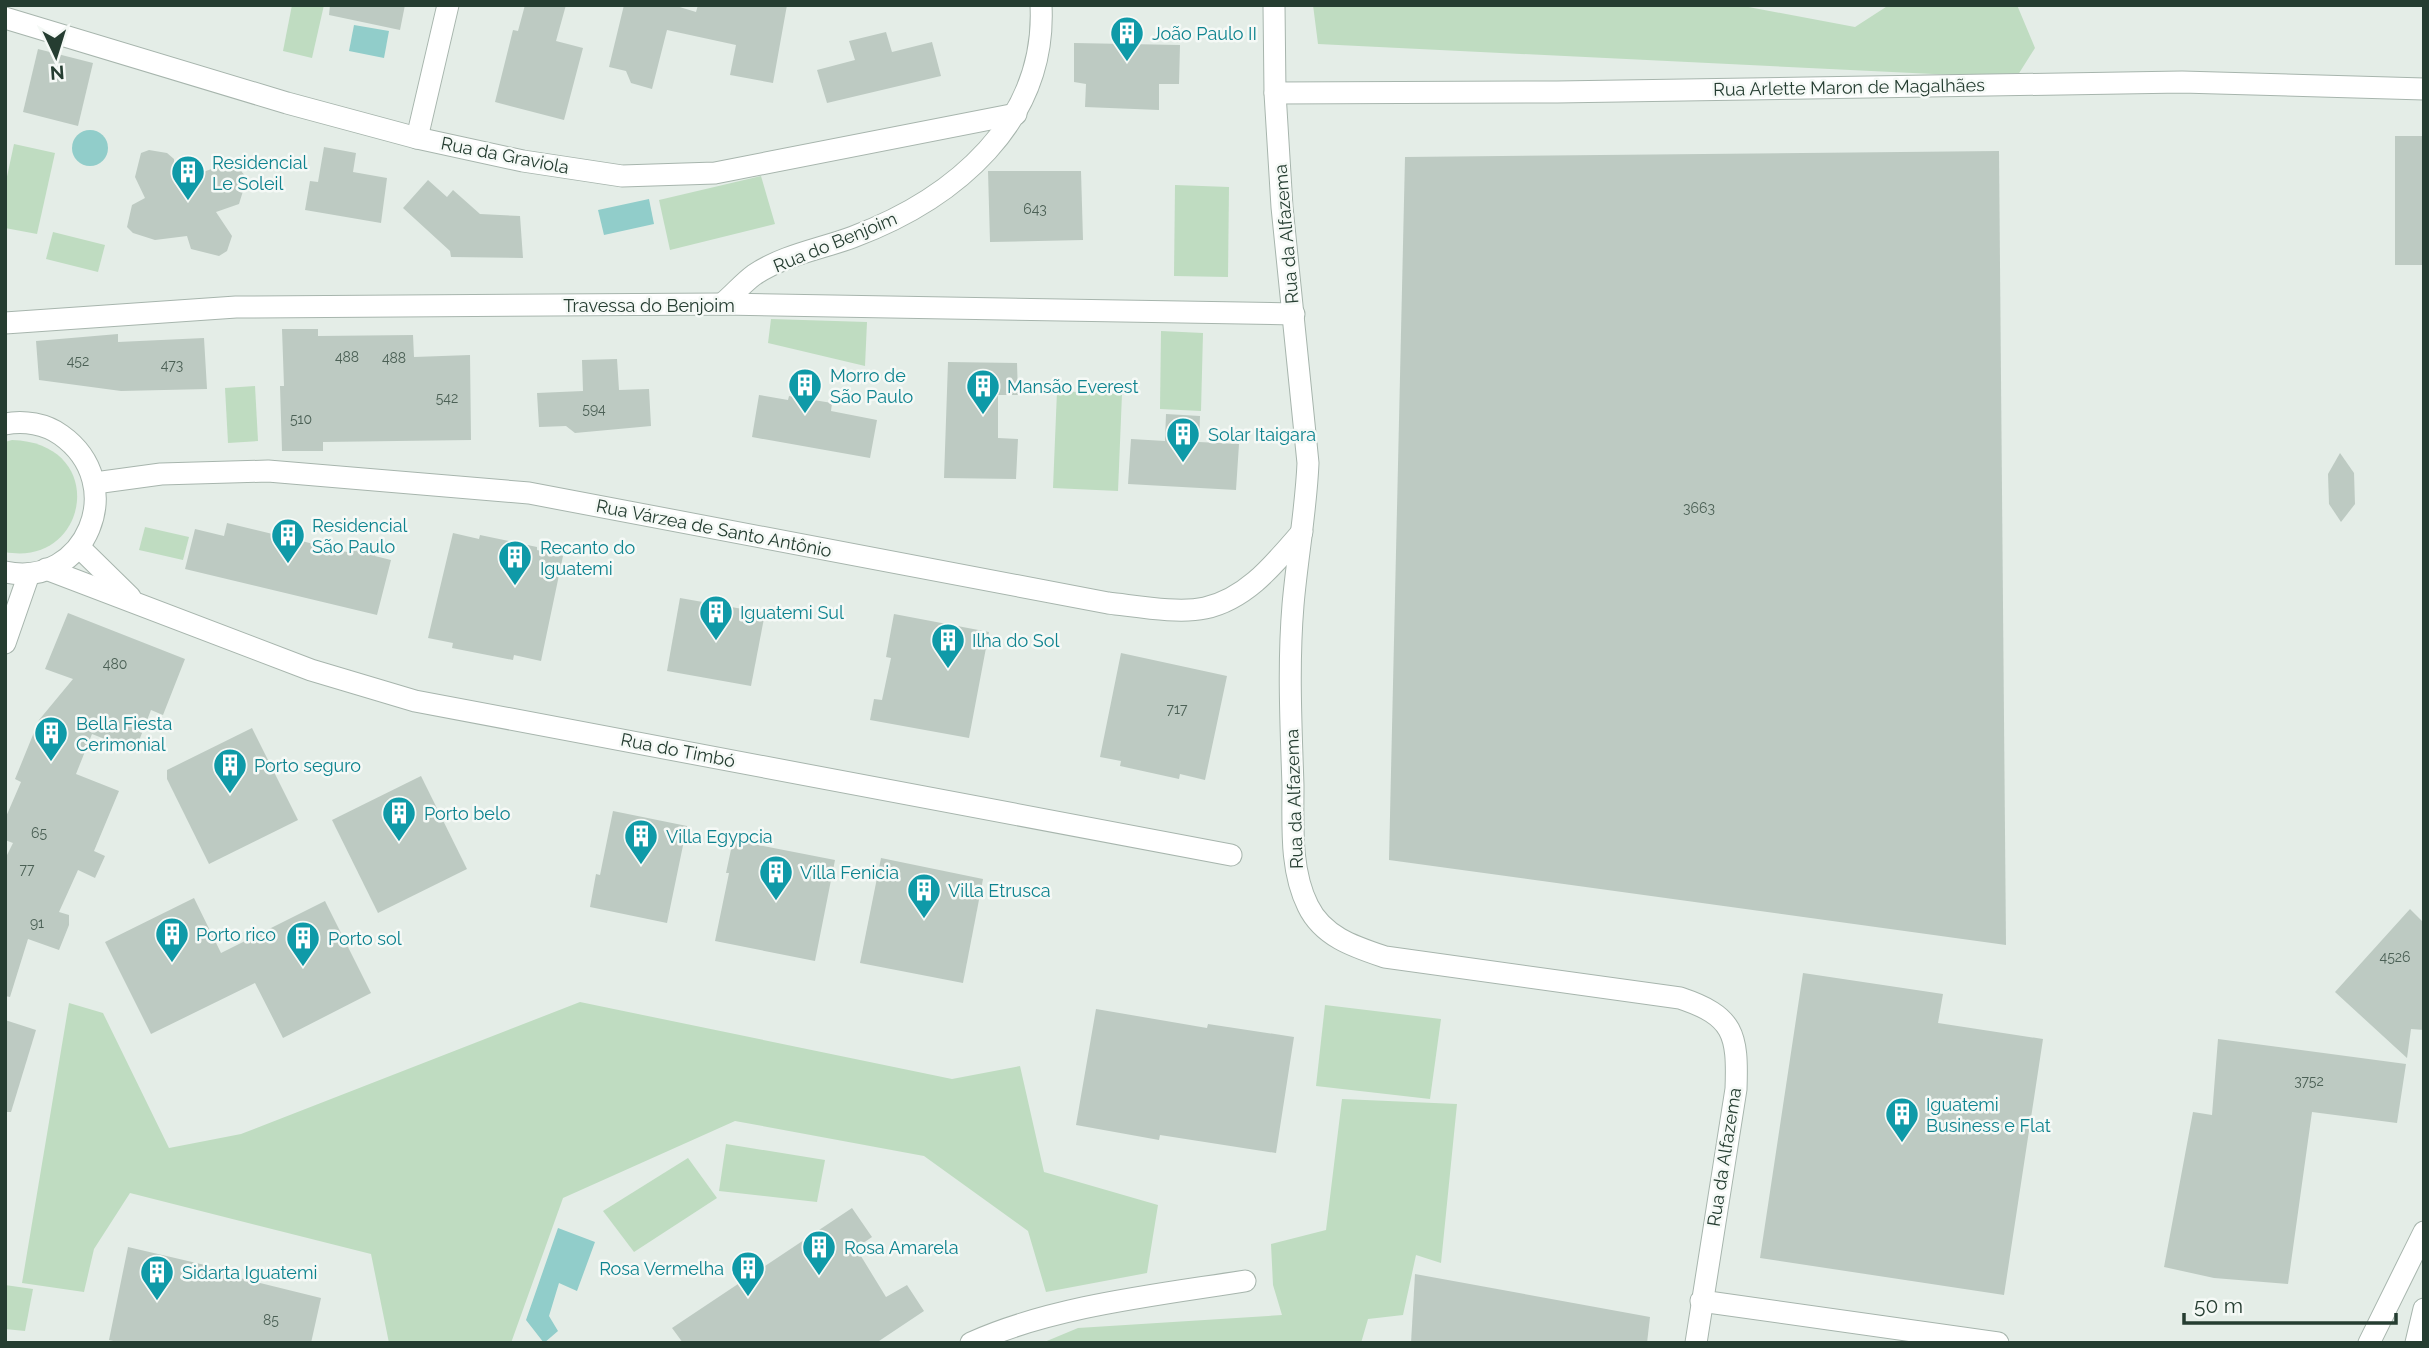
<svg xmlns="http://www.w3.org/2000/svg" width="2429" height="1348" viewBox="0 0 2429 1348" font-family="Raleway,sans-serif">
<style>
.green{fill:#bfdcc1}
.water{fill:#91cdca}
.building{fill:#bdcac2}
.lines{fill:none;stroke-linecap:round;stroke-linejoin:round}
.minor-casing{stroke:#a7b5ad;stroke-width:23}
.minor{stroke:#fff;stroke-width:21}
.labels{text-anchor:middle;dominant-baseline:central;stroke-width:5;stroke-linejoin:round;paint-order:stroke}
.number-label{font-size:14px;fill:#4b6055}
.culture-label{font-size:18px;fill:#0d838f;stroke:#f5f9f6;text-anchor:start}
.street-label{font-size:18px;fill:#253d31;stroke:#f5f9f6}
</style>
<rect width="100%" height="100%" fill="#e4ede7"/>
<g class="green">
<polygon points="292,5 324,5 312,58 283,51"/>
<polygon points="1313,5 1738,5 1855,27 1889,5 2017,5 2035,48 2016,78 1318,44"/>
<polygon points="14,144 55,153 37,234 5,228 5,186"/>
<polygon points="761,176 775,224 670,250 659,200"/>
<polygon points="1175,185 1229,187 1228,277 1174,276"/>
<polygon points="53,232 105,245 98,272 46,259"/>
<polygon points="771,319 867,322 865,366 768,343"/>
<polygon points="1161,331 1203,333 1201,411 1160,409"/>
<polygon points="255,386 258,441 228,443 225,388"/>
<polygon points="1057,391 1122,394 1118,491 1053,488"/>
<path d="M12,440C110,443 89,568 5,552V442Z"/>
<polygon points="145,527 189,537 183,560 139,550"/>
<polygon points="580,1002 952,1079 1020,1066 1044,1172 1158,1205 1147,1273 1046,1292 1028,1231 924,1156 735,1121 563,1198 511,1343 389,1343 371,1254 130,1193 94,1249 84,1292 22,1283 69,1003 103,1013 169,1148 241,1134"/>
<polygon points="1325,1005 1441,1019 1430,1099 1316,1086"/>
<polygon points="1342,1099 1457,1104 1441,1263 1416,1255 1403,1315 1368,1319 1361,1343 1042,1343 1078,1328 1282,1315 1273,1285 1271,1244 1326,1230"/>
<polygon points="726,1144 825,1160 817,1202 719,1191"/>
<polygon points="688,1158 717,1198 634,1252 603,1211"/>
<polygon points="5,1285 33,1289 25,1331 5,1329"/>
</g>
<g class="water">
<polygon points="354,25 389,31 384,58 349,51"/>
<circle cx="90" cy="148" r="18"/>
<polygon points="649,199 654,224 604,235 598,210"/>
<polygon points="558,1228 595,1242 577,1291 559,1283 549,1316 558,1331 544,1343 526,1320"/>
</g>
<g class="building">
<polygon points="330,5 405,5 400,30 329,15"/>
<polygon points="525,5 566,5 556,41 583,48 564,120 495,102 513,30 518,31"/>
<polygon points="624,5 673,5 696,12 698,5 787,5 773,83 730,75 736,45 667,30 652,89 631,83 626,71 609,67"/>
<polygon points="886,32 892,52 932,42 941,76 827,103 817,70 855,60 849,41"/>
<polygon points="1074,43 1180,45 1179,84 1159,84 1159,110 1085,107 1086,84 1074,82"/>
<polygon points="38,49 93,63 78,126 23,112"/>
<rect x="2395" y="136" width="29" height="129"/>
<polygon points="324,147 356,153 353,172 387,178 381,223 305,210 310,181 318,182"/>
<polygon points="149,150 167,153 174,159 175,182 220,166 241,171 247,178 239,204 216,212 232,236 227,251 219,256 191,249 187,236 155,240 133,233 127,227 132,205 145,198 135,177 141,153"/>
<polygon points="1999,151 2006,945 1389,860 1405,157"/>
<polygon points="988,171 1081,171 1083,240 990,242"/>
<polygon points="428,180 447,197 453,190 480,214 520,216 523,258 451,257 450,251 403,208"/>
<polygon points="282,329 318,329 318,336 413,335 414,357 470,355 471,440 323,442 323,451 282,451 280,386 284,386"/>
<polygon points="118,334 118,342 204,338 207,389 121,391 39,380 36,341"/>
<polygon points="617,359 619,390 649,389 651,426 575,433 566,426 539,427 537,393 583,391 582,360"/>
<polygon points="948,362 1017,363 1018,395 998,395 998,438 1018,439 1016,479 944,478"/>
<polygon points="759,395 788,400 789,396 832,403 831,411 877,420 870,458 752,437"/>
<polygon points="1166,414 1200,416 1199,442 1239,444 1236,490 1128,484 1131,439 1165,441"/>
<polygon points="2340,453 2354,473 2355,504 2341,522 2329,504 2328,474"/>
<polygon points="227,523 351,553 353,544 376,549 375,556 391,560 377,615 185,569 195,529 224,536"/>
<polygon points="453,533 479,539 480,535 537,547 537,550 563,556 541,661 514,655 513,660 452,648 453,643 428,638"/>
<polygon points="680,598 765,613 751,686 667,671"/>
<polygon points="68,613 185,659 163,715 151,710 135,751 92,734 76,774 119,791 94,851 105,856 95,878 78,870 59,912 69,915 69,925 59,950 28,939 10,997 5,996 5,859 13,843 5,840 5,819 21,782 15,779 39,720 73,679 45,669"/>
<polygon points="894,614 989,632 969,738 870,720 874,699 882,700 891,658 886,657"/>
<polygon points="1121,653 1227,676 1205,780 1180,774 1179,779 1120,766 1121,761 1100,757"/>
<polygon points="252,728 298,820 209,864 167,779 167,770"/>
<polygon points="421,776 467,869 378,913 332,820"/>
<polygon points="613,811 687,826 667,923 590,907 596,874 600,875"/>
<polygon points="733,840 835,860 815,961 715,941 729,873 726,873"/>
<polygon points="881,858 983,879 963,983 860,963"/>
<polygon points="194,898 221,953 325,901 371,993 283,1038 255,983 151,1034 105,942"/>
<polygon points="2410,909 2424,923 2424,1030 2411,1029 2407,1058 2335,992"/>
<polygon points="1803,973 1943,994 1938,1023 2043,1039 2004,1295 1760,1258"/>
<polygon points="1096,1009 1207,1028 1208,1024 1294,1037 1276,1153 1160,1135 1159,1140 1076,1125"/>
<polygon points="5,1020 36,1030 11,1112 5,1112"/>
<polygon points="2218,1039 2406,1064 2397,1123 2312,1112 2288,1284 2214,1278 2164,1267 2193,1112 2212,1115"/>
<polygon points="852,1208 872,1237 856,1248 886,1297 907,1285 924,1311 876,1343 683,1343 672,1328"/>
<polygon points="128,1247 205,1265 204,1269 321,1298 311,1343 122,1343 109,1340"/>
<polygon points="1415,1274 1650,1317 1647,1343 1411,1343"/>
</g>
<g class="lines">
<g class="minor-casing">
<g id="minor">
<path d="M1274,5L1275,93L1282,207L1308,463C1306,511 1297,558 1293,605C1288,665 1291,726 1293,786C1293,826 1290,870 1308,906C1323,937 1355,947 1385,957L1680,998C1734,1016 1738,1034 1736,1089L1696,1343"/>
<polyline points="5,18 287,103 417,138 523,161 622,176 715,173 1016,114"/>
<polyline points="1275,93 1557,92 2182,82 2424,89"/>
<polyline points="417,138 448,5"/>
<path d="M722,304C733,295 743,283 754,275C783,255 821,249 853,237C954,199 1047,122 1041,5"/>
<polyline points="5,323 236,307 722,304 1294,314"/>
<path d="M5,424C24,420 46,424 61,435C130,484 86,589 5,572"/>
<path d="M95,483L161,474L268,471L529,493L1108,603C1136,606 1178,614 1205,608C1247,599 1275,563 1302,532"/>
<polyline points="79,547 130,597"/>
<polyline points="46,569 311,670 415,701 1231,855"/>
<polyline points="5,643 29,574"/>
<polyline points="1701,1301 1998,1343"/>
<path d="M971,1343C1053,1306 1157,1295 1245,1281"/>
<polyline points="2369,1343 2424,1232"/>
<polyline points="2416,1343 2424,1309"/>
</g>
</g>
<use href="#minor" class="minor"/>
</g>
<defs>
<g id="building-pin" transform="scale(1.75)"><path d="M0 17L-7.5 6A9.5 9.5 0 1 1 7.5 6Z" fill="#0f9aa8" stroke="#f5f9f6"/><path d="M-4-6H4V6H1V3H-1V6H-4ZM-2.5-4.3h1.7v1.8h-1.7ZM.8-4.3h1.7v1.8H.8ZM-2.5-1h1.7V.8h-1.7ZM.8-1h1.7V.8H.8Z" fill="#fff"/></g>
</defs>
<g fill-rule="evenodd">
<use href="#building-pin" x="1127" y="33"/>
<use href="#building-pin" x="188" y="172"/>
<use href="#building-pin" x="805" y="385"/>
<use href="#building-pin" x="983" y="386"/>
<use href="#building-pin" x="1183" y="434"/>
<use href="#building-pin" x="288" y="535"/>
<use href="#building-pin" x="515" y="557"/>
<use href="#building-pin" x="716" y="612"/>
<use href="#building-pin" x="948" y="640"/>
<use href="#building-pin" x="51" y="733"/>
<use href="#building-pin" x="230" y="765"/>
<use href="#building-pin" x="399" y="813"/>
<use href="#building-pin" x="641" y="836"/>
<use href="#building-pin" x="776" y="872"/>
<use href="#building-pin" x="924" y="890"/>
<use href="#building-pin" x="172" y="934"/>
<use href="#building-pin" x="303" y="938"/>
<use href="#building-pin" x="1902" y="1114"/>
<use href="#building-pin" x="819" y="1247"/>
<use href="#building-pin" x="748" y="1268"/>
<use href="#building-pin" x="157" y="1272"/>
</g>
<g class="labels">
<g class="number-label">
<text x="1035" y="209">643</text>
<text x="347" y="357">488</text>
<text x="394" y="358">488</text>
<text x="78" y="361">452</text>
<text x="172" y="365">473</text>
<text x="447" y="398">542</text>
<text x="594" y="409">594</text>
<text x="301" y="419">510</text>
<text x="1699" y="508">3663</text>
<text x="115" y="664">480</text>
<text x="1177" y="709">717</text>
<text x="39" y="833">65</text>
<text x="27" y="869">77</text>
<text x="37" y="923">91</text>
<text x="2395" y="957">4526</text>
<text x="2309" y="1081">3752</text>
<text x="271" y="1320">85</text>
</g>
<g class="culture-label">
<text x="1152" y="33">João Paulo II</text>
<text x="212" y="162">Residencial<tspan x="212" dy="21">Le Soleil</tspan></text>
<text x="830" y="375">Morro de<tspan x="830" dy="21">São Paulo</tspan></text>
<text x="1007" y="386">Mansão Everest</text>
<text x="1208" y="434">Solar Itaigara</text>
<text x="312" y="525">Residencial<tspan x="312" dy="21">São Paulo</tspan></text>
<text x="540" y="547">Recanto do<tspan x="540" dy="21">Iguatemi</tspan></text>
<text x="740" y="612">Iguatemi Sul</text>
<text x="972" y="640">Ilha do Sol</text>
<text x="76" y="723">Bella Fiesta<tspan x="76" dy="21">Cerimonial</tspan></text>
<text x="254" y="765">Porto seguro</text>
<text x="424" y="813">Porto belo</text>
<text x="666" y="836">Villa Egypcia</text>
<text x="800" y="872">Villa Fenicia</text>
<text x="948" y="890">Villa Etrusca</text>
<text x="196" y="934">Porto rico</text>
<text x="328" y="938">Porto sol</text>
<text x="1926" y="1104">Iguatemi<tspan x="1926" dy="21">Business e Flat</tspan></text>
<text x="844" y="1247">Rosa Amarela</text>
<text x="724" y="1268" text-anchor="end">Rosa Vermelha</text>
<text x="182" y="1272">Sidarta Iguatemi</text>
</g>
<g class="street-label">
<text transform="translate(1849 87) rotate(-1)">Rua Arlette Maron de Magalhães</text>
<text transform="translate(505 155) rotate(11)">Rua da Graviola</text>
<text transform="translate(1286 234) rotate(-95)">Rua da Alfazema</text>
<text transform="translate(835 242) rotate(-22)">Rua do Benjoim</text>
<text x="649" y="305">Travessa do Benjoim</text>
<text transform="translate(714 528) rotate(11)">Rua Várzea de Santo Antônio</text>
<text transform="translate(678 750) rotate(11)">Rua do Timbó</text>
<text transform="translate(1294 799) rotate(-92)">Rua da Alfazema</text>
<text transform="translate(1724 1157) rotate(-81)">Rua da Alfazema</text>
</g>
</g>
<rect width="2429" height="1348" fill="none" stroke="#253d31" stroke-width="14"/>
<g transform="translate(56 56) rotate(176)" stroke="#f5f9f6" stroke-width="5" paint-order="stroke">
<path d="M0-5L12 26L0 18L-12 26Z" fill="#253d31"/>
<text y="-10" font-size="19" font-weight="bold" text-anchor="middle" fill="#253d31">N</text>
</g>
<path d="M2184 1313v10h212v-10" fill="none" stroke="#253d31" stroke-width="3.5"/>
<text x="2194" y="1313" font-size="21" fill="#253d31" stroke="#f5f9f6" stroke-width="5" paint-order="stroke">50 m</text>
</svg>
